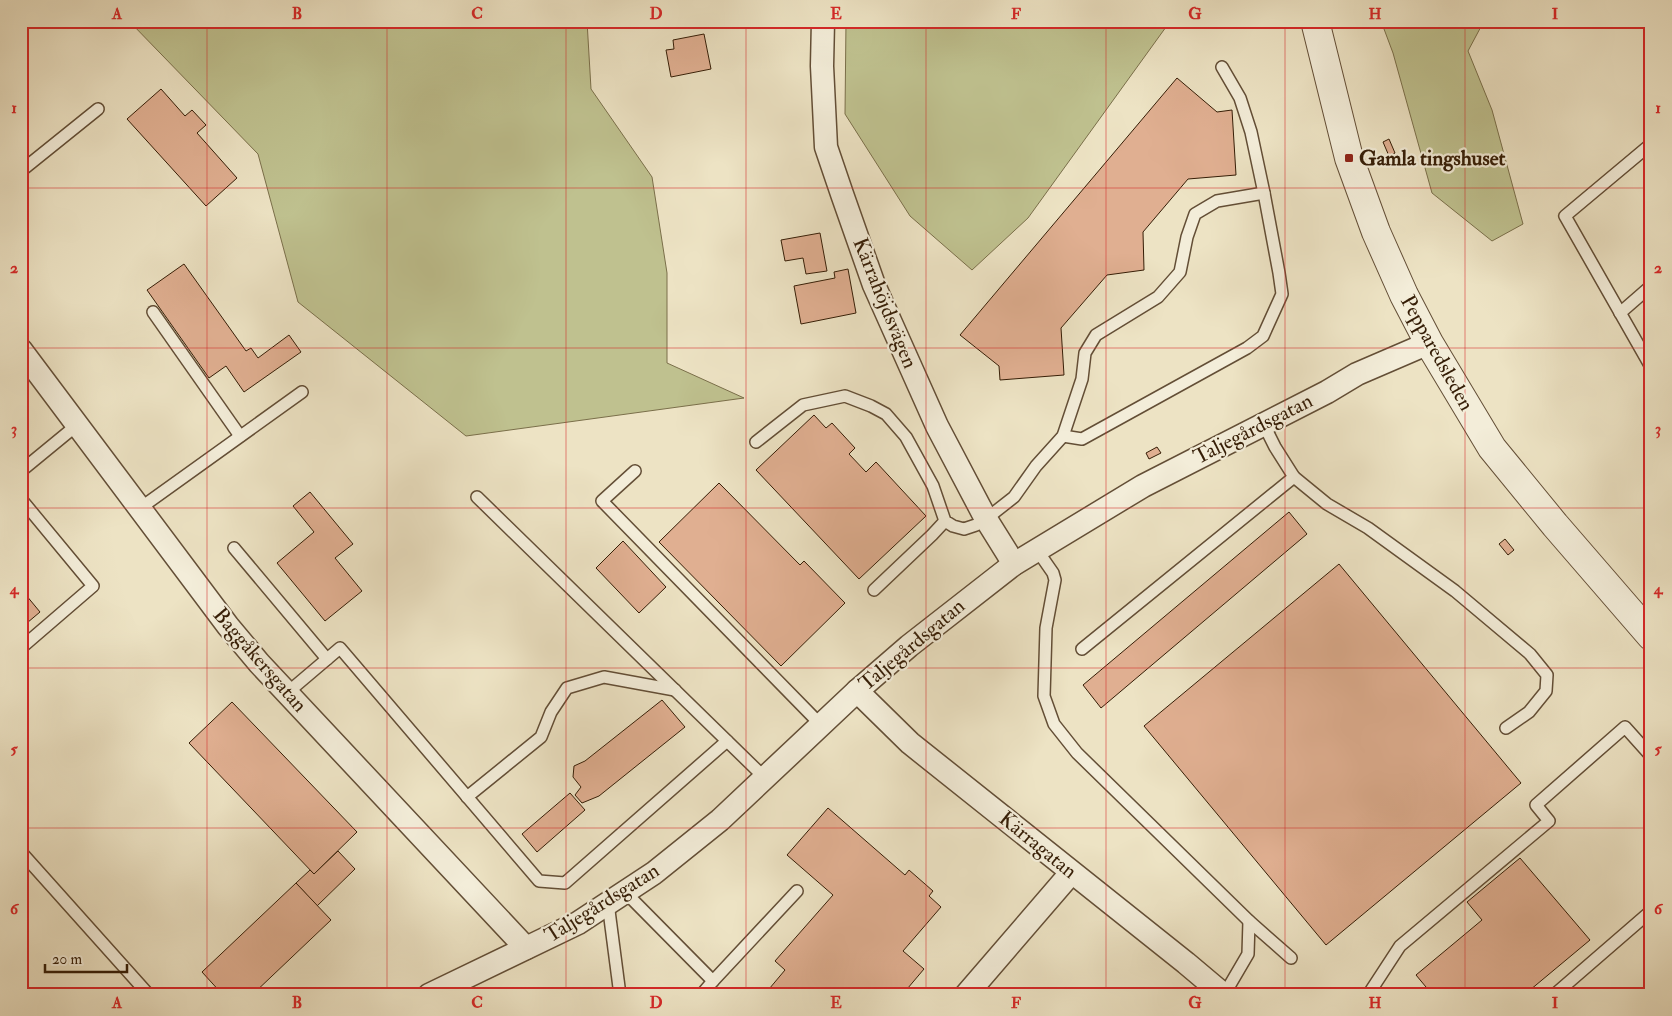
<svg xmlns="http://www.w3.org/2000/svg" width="1672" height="1016" viewBox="0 0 1672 1016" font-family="'IM FELL Double Pica',serif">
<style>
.green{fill:#bfc18f;stroke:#7a6f4a}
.building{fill:#e0af91;stroke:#351d06}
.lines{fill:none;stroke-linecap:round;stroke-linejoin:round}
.service-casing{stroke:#634e36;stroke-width:14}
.minor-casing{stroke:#634e36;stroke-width:25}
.tertiary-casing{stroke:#634e36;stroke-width:30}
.service{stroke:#f3edd9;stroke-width:11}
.minor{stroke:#f3edd9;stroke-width:22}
.tertiary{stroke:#f3edd9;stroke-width:28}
.grid{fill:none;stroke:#d62828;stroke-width:1;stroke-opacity:0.55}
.poi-dot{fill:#8f2418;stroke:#f3edd9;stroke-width:2}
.labels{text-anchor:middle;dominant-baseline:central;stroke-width:4.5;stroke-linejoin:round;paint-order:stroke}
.poi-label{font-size:21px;font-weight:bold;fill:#351d06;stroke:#f3edd9;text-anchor:start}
.street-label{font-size:21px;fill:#351d06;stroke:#f3edd9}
.neatline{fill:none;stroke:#d62828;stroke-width:2}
.grid-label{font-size:16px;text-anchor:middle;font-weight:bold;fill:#d62828}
</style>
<rect width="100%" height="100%" fill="#ede3c4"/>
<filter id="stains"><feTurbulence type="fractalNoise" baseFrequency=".004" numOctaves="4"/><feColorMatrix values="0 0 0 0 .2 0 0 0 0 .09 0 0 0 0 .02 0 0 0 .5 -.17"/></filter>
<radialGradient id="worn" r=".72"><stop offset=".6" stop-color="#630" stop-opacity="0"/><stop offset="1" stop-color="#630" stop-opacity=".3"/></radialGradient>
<g class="green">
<polygon points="129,21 587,21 591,89 652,177 667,273 667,363 744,398 466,436 298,302 258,154"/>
<polygon points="846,21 1217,21 1166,27 1028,218 972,270 910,216 845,114"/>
<polygon points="1381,21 1484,21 1468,51 1492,110 1523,224 1492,241 1432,193 1393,53"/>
</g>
<g class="building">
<polygon points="704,34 711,69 671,77 666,50 674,49 673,40"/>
<polygon points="1177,78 1217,112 1232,110 1236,175 1188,179 1143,232 1144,270 1107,275 1061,328 1064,375 1000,380 999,366 960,335"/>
<polygon points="161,89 185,116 192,110 206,125 197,133 237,178 206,206 127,119"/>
<polygon points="1389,139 1395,153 1389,156 1383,142"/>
<polygon points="820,233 827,271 806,274 803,258 785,261 781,240"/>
<polygon points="184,264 246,351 251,348 258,358 289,335 301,352 244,392 226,366 209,378 147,290"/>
<polygon points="848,269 856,313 801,324 794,286 835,278 834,272"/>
<polygon points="814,415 826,428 832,423 855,448 849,454 866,472 876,462 926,516 859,579 756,470"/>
<polygon points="1157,447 1161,453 1149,459 1146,453"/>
<polygon points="719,483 800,565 804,561 845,603 781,666 659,542"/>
<polygon points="310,492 353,544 335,558 362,591 325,621 277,563 314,532 293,506"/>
<polygon points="1289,512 1307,534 1101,708 1083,685"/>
<polygon points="1505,539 1514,550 1508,555 1499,544"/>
<polygon points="623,541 666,587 639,613 596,568"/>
<polygon points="1339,564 1521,783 1326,945 1144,726"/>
<polygon points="21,589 40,612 21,628"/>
<polygon points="662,700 685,727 599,796 582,803 575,795 581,787 573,777 574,766 585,761"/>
<polygon points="232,702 357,832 314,874 189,743"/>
<polygon points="570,793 585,810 537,852 522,834"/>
<polygon points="828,808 905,875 909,870 933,891 929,896 941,907 903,951 924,969 902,995 764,995 785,970 775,961 833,895 787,855"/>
<polygon points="338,851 355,869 317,906 296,883 310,870 314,874"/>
<polygon points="1520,858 1590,940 1524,995 1417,995 1426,987 1416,975 1482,920 1467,902"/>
<polygon points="296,883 331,920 252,995 223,995 202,972"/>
</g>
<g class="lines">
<g class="service-casing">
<g id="service">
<polyline points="1651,144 1565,216 1651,367"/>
<polyline points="21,171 98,109"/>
<polyline points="153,312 240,436"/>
<polyline points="1620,313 1651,286"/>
<polyline points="1264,425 1275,447 1294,477 1327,504 1368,528 1455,591 1530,654 1547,675 1546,691 1529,712 1506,728"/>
<polyline points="1063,436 1082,439 1247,348 1263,336 1282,294 1279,273 1264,193"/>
<polyline points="756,442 803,405 845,396 871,406 886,414 906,437 933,486 945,521 953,526 964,529 976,525 986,519 1014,497 1036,466 1063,436 1082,379 1085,353 1096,335 1158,297 1180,272 1187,237 1195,214 1217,201 1264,193 1251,132 1240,98 1222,67"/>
<polyline points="21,471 77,425"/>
<polyline points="635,471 602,501 821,725"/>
<polyline points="477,497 765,778"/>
<polyline points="21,499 93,586 21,648"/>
<polyline points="139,509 302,392"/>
<polyline points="234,548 327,659"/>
<polyline points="1037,550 1053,573 1055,580 1046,628 1044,696 1054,724 1077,753 1249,921 1291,958"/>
<polyline points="874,590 932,535 945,521"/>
<polyline points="1082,649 1294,477"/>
<polyline points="287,693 340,648 539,881 565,883 727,741"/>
<polyline points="467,797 541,737 551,712 567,688 604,677 675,690"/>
<polyline points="21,852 149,995"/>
<polyline points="625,892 713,981 797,891"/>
<polyline points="608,903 620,995"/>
<polyline points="701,995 713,981"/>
<polyline points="1224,995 1248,954 1249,921"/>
<polyline points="1368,995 1400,946 1549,821 1536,805 1625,727 1651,756"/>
<polyline points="1554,995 1651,911"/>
</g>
</g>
<g class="minor-casing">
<g id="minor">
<polyline points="823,21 822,66 826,147 842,194 874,285 937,426 986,519 1014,564"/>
<polyline points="21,350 228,626 259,663 526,948"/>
<polyline points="857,691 910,743 1186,963 1224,995"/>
<polyline points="429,995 578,923 654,873 720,820 857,691 909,646 1014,564 1143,486 1327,392 1357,374 1429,343"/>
<polyline points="966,995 1071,873"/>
</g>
</g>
<g class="tertiary-casing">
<polyline id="tertiary" points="1315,21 1349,158 1376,232 1404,295 1429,343 1492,448 1555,525 1651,636"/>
</g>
<use href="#service" class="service"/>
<use href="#minor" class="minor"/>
<use href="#tertiary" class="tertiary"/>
</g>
<path class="grid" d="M207,21V995M387,21V995M566,21V995M746,21V995M926,21V995M1106,21V995M1285,21V995M1465,21V995M21,188H1651M21,348H1651M21,508H1651M21,668H1651M21,828H1651"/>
<rect class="poi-dot" x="1344" y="153" width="10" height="10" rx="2.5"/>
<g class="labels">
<g class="poi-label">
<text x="1359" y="158">Gamla tingshuset</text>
</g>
<g class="street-label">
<text transform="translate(885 303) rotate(68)">Kärrahöjdsvägen</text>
<text transform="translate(1437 353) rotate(61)">Pepparedsleden</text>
<text transform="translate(1253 429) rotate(-27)">Taljegårdsgatan</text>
<text transform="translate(912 645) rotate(-40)">Taljegårdsgatan</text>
<text transform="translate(260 660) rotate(49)">Baggåkersgatan</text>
<text transform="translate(1038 845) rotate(39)">Kärragatan</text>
<text transform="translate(602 903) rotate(-32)">Taljegårdsgatan</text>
</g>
</g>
<rect width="1672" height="1016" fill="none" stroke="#ede3c4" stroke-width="55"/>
<path d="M45 964v8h82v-8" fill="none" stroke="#351d06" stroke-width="2.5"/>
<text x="52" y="964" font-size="15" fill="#351d06" stroke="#f3edd9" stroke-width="4" paint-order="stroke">20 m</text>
<rect x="28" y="28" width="1616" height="960" class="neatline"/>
<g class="grid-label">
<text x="117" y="19">A</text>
<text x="297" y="19">B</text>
<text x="477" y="19">C</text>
<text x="656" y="19">D</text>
<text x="836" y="19">E</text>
<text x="1016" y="19">F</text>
<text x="1195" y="19">G</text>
<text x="1375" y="19">H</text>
<text x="1555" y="19">I</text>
<text x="14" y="113">1</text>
<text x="1658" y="113">1</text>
<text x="14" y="273">2</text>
<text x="1658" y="273">2</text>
<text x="14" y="434">3</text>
<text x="1658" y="434">3</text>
<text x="14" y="594">4</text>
<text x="1658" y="594">4</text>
<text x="14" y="754">5</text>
<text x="1658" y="754">5</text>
<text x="14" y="914">6</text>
<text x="1658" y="914">6</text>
<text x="117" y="1008">A</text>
<text x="297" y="1008">B</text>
<text x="477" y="1008">C</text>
<text x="656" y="1008">D</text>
<text x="836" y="1008">E</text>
<text x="1016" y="1008">F</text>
<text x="1195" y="1008">G</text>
<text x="1375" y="1008">H</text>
<text x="1555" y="1008">I</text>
</g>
<rect width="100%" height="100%" filter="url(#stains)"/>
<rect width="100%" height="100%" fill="url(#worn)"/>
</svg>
